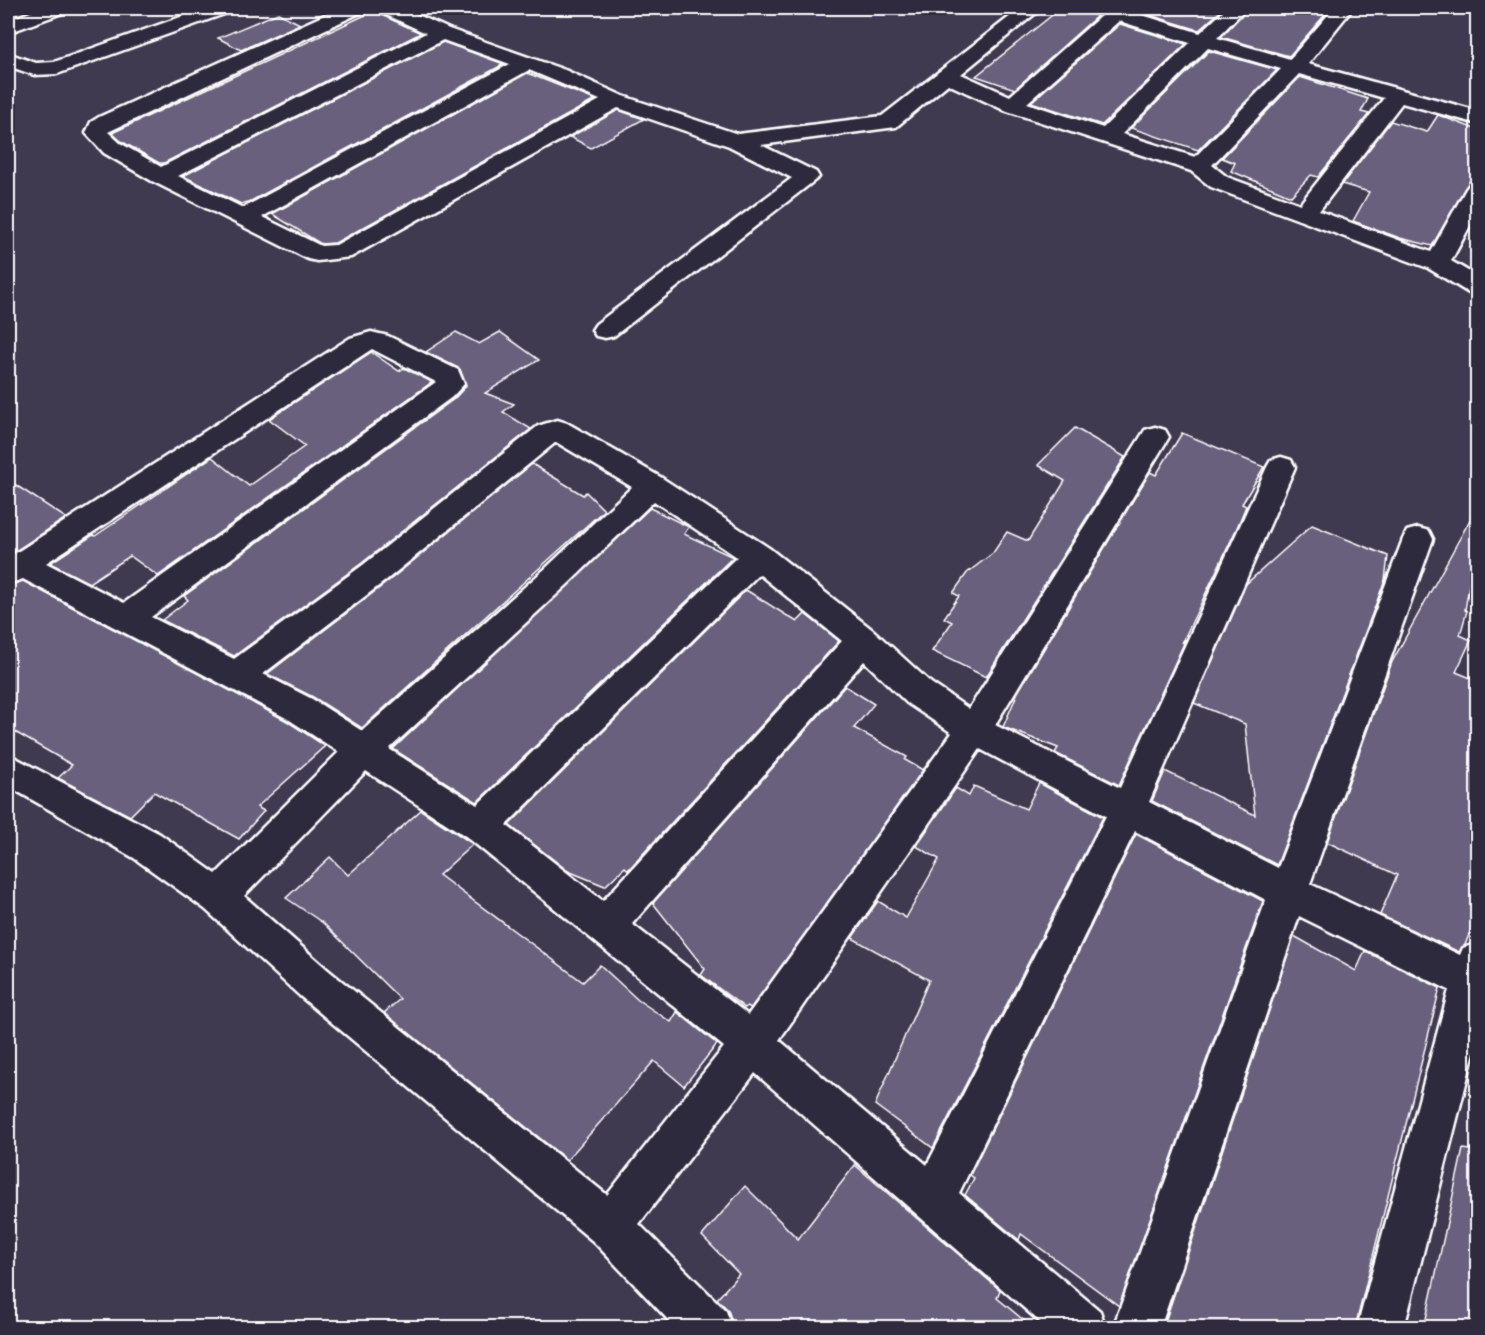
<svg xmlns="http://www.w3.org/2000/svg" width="1485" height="1335" viewBox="0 0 1485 1335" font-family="Caveat,sans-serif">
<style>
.building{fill:#69607d;stroke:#fff;stroke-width:1.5}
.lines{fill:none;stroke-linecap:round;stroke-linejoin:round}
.minor-casing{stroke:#fff;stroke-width:5}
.minor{fill:#2f2a3d;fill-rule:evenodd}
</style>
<rect width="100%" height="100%" fill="#403a50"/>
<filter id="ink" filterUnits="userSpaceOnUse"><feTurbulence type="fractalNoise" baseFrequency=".0167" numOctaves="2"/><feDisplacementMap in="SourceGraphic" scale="12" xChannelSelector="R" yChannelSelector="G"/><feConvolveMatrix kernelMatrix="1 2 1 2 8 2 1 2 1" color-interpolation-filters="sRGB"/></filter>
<g filter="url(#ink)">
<g class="building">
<polygon points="1061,8 1088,8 1090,13 1097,16 1015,89 976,76"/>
<polygon points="1133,8 1224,8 1199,30 1133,10"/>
<polygon points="1248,8 1331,8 1289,56 1221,37"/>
<polygon points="376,10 379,14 421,33 164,163 159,163 121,141 112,133"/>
<polygon points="278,13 300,24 241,50 218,38"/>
<polygon points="1120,24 1186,44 1102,125 1031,102"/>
<polygon points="443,42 504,64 251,201 241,204 183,176"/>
<polygon points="1209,51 1277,70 1198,150 1131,128"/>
<polygon points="527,73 595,100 335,243 321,244 272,214"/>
<polygon points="1300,77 1368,99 1361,112 1369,114 1318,177 1311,175 1291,196 1231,171 1235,163 1222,158"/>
<polygon points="618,110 644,119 591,148 570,137"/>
<polygon points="1438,115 1478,130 1478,162 1469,182 1432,246 1400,238 1353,221 1369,192 1342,184 1391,121 1427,132"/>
<polygon points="456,332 479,344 500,332 539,360 485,393 514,404 503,412 531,429 362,563 234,656 162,620 188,600 184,596 454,399 466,386 460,369 426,352"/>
<polygon points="371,352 399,371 404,368 432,382 158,576 130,556 89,583 50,563 93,535 95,536 212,457 249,486 305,446 269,419"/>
<polygon points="1075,428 1125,457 986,677 932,651 952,622 944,618 959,596 953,593 967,573 993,553 1007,532 1028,541 1065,481 1038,465"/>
<polygon points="1182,433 1264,467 1242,504 1246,506 1236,530 1182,643 1186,639 1119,785 1055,753 1058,748 1003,727 1018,692 1150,472 1156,475"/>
<polygon points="532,464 583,495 586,492 604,510 362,728 313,697 267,674 386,583"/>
<polygon points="8,480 66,518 8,556"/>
<polygon points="1477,507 1478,531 1465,610 1467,611 1460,635 1471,640 1456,672 1478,681 1478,911 1465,945 1459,952 1380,915 1397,875 1327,842 1392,662"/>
<polygon points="650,508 689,527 684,534 733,557 477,802 393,749"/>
<polygon points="1312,525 1388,556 1385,580 1277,865 1152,801 1165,771 1255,815 1245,724 1194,703 1246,584"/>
<polygon points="23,581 287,721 325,746 257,807 264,811 239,839 154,792 130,816 58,778 72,765 8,728 8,586"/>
<polygon points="746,590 797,622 805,614 839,641 628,870 625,867 605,886 568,871 509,825"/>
<polygon points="845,686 874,704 854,728 907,757 905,760 923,770 751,1008 747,1006 745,1008 701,975 705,969 653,903"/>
<polygon points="1039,783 1103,817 933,1148 875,1105 929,980 852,938 878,901 906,918 939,859 916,846 956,788 969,796 974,786 1026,809"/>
<polygon points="421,810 473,844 439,875 583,982 600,965 638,1000 671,1022 677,1012 717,1044 684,1086 654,1061 567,1160 384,1013 400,999 323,923 286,898 330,857 348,875"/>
<polygon points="1136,834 1263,901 1119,1306 1021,1234 1019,1240 965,1195 974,1178 970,1175"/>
<polygon points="1294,936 1356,971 1365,951 1440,988 1355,1328 1163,1328"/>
<polygon points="1463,1149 1478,1151 1478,1328 1424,1328"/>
<polygon points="855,1165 1000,1290 997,1298 1033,1328 734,1328 728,1310 717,1299 739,1274 702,1236 745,1186 798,1239"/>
</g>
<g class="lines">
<g class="minor-casing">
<g id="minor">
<polygon points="42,8 68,8 65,12 8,33 8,20"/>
<polygon points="206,8 233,8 230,12 57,74 34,75 8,66 8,53 36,63 54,62"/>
<path d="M340,8H365L362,12L108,132L120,143L161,167L426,33L380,12L378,8H402L449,29L565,70L623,96L738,134L882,116L1021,8H1042L961,74L1010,96L1102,15L1092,12L1090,8H1131L1129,11L1200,33L1227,8H1246L1217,38L1290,59L1334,8H1353L1308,64L1478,111V124L1402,103L1319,211L1431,252L1466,189L1470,184L1478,182V211L1451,261L1478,277V295L1469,293L1428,268L1211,187L1191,171L1004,110L948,84L896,127L761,145L816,172L819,177L614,336L605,338L596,336L592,330L596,324L792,178L729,146L618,108L351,257L317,261L308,259L152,181L104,153L86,133L91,122L99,117ZM1119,21L1190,43L1103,128L1027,103ZM443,40L510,64L243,208L178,176ZM1208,48L1281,69L1195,157L1122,134ZM529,70L600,100L336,245L321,246L262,217ZM1299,74L1384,98L1300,204L1227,177L1212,165Z"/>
<path d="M371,332L388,336L458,370L464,384L452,397L151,617L234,659L363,565L538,426L557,420L567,423L662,478L769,548L874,631L931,683L969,709L1145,430L1155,427L1165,430L1169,437L995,725L1120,788L1267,467L1271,460L1281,457L1291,460L1295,467L1149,802L1278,868L1403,539L1407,531L1418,528L1429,531L1433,539L1310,884L1460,955L1463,948L1478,943V1036L1404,1328H1357L1449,990L1299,916L1160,1328H1113L1266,900L1135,831L959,1193L1100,1311L1106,1328H1047L755,1073L639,1224L726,1311L732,1328H676L594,1242L300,996L205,909L134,858L8,786V754L160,834L216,874L339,752L288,719L23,579L8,584V558L350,338ZM372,349L436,382L124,603L46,563ZM556,442L632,487L546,568L362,731L312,699L263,674L385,581ZM654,501L737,557L477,805L389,749L568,584ZM759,574L842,641L603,901L506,825ZM864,661L907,703L952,733L748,1015L632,924ZM980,749L1106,816L927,1165L779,1040ZM366,771L467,837L724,1047L607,1195L328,970L244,896Z"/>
</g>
</g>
<use href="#minor" class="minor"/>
</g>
</g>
<rect width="1485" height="1335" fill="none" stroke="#2f2a3d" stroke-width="30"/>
<rect x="15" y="15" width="1455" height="1305" fill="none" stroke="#fff" stroke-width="2" filter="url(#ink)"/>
</svg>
